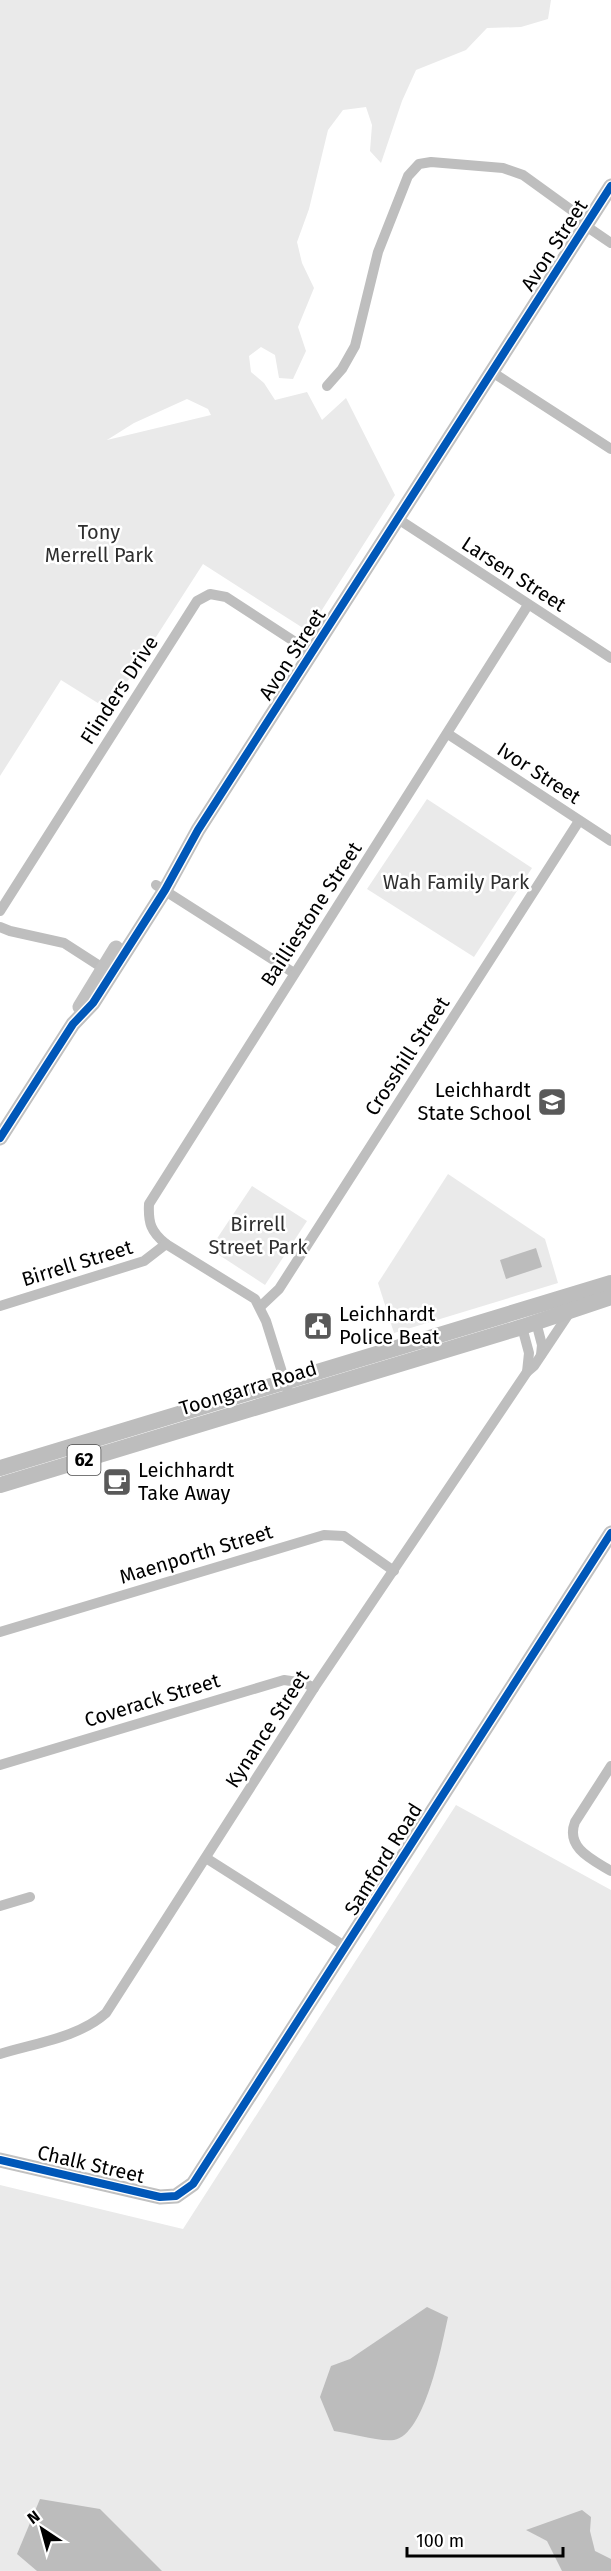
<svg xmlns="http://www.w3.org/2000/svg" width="611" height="2571" viewBox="0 0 611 2571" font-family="'Fira Sans',sans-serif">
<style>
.green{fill:#eaeaea;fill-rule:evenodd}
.water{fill:#bcbcbc}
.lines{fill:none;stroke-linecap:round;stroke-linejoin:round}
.street{stroke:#bebebe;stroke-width:10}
.secondary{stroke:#c1c1c1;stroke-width:15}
.primary{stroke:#bdbdbd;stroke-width:16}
.cycleway-casing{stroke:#fff;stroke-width:11}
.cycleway{stroke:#0057b8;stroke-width:8}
.labels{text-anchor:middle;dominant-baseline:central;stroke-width:5;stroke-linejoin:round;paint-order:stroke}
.shield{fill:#fff;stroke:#4c4c4c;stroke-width:1.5}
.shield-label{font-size:18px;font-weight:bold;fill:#000}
.street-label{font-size:20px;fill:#000;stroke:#fff}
.park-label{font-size:20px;fill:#2f2f2f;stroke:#fff}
.poi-label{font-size:20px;fill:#000;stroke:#fff;text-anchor:start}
</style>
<rect width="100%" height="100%" fill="#fff"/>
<g class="green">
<path d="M0,0H551L548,19L521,27L487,28L466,50L416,70L402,101L381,163L370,151L372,125L366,107L343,110L328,130L309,209L297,242L302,263L314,288L298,327L306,351L293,379L279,378L275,355L261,347L249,356L251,372L264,383L275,400L307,392L322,420L346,398L395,495L313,624L303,628L203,564L109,710L61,680L0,776ZM187,399L208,409L211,415L107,440L134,423Z"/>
<polygon points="427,799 532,868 474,957 367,889"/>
<polygon points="448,1174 545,1239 558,1283 394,1333 378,1283"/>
<polygon points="252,1186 307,1221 265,1285 210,1249"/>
<polygon points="456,1805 611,1890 611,2571 0,2571 0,2185 183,2229"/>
</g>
<g class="water">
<polygon points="536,1248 542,1267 506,1279 500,1260"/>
<path d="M427,2307L448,2317C442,2344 425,2435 394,2440C379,2442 350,2433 334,2431L320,2397L331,2366L350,2359Z"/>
<polygon points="40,2499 100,2509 162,2571 37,2571 17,2554"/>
<polygon points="582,2510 591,2517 590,2531 595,2551 611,2559 611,2571 562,2571 547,2541 526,2530"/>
</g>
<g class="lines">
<g class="street">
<polyline points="586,226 611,243"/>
<polyline points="492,372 611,449"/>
<polyline points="327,386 342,369 355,346 378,252 408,176 419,164 431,162 503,168 523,175 588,222"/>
<polyline points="398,519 611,658"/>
<polyline points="448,734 611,841"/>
<polyline points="156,885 294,973"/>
<polyline points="0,911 197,601 210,594 226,597 312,653"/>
<polyline points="0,927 10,931 64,943 109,972"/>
<path d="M166,1244C151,1232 148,1223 149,1204L528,605"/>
<polyline points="0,1306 144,1261 166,1244 255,1299 266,1321 287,1388"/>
<polyline points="261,1306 279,1289 579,821"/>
<polyline points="536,1322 542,1345 541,1355"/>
<polyline points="522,1327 529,1353 527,1372"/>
<polyline points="0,1632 324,1535 344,1536 394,1571"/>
<polyline points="0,1765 284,1680 305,1683 314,1688"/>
<path d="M611,1766L575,1822C565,1848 593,1860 611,1871"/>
<polyline points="206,1858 346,1947"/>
<polyline points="0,1906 30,1897"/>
<path d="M0,2054C35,2043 78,2038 106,2013L314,1688L527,1372L534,1366L570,1312"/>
</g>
<g class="secondary">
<polyline points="80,1007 116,948"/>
<polyline points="0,1138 73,1024 93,1003 165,890 198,830 611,186"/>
<polyline points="0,2160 160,2197 176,2196 193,2184 611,1533"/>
</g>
<g class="primary">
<polyline points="0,1468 611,1283"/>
<polyline points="0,1485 522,1327 611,1297"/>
</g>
<g class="cycleway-casing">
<g id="cycleway">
<polyline points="0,1138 73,1024 93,1003 165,890 198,830 611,186"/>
<polyline points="0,2160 160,2197 176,2196 193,2184 611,1533"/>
</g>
</g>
<use href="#cycleway" class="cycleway"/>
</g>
<defs>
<g id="school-square" transform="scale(1.5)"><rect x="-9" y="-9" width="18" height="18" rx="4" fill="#595959" stroke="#fff"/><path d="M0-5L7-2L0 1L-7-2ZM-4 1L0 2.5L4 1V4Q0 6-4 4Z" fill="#fff"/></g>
<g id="civic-square" transform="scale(1.5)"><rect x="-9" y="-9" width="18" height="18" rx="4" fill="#595959" stroke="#fff"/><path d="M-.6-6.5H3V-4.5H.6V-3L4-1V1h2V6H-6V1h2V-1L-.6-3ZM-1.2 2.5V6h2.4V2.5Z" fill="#fff"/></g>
<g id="cafe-square" transform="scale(1.5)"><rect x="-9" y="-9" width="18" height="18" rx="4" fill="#595959" stroke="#fff"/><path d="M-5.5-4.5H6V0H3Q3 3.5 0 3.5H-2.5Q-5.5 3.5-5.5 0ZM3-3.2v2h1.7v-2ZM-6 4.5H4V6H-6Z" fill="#fff"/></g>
</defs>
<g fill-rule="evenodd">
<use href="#school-square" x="552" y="1102"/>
<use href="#civic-square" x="318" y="1326"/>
<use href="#cafe-square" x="117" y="1482"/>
</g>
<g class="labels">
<rect class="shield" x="67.5" y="1445" width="33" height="30" rx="4.5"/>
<g class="shield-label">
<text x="84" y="1460">62</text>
</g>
<g class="street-label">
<text transform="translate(554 245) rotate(-57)">Avon Street</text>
<text transform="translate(514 574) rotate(33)">Larsen Street</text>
<text transform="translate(292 654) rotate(-57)">Avon Street</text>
<text transform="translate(119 690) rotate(-57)">Flinders Drive</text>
<text transform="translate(539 773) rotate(33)">Ivor Street</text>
<text transform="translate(311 914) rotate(-57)">Bailliestone Street</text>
<text transform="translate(407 1056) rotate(-57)">Crosshill Street</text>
<text transform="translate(77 1263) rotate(-17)">Birrell Street</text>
<text transform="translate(248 1388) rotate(-17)">Toongarra Road</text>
<text transform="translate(196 1554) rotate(-17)">Maenporth Street</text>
<text transform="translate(152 1700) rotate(-17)">Coverack Street</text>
<text transform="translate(267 1729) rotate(-57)">Kynance Street</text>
<text transform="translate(383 1859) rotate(-58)">Samford Road</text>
<text transform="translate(91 2164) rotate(13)">Chalk Street</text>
</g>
<g class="park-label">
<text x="99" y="532">Tony<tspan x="99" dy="23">Merrell Park</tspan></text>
<text x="456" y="882">Wah Family Park</text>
<text x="258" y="1224">Birrell<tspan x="258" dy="23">Street Park</tspan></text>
</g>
<g class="poi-label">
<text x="531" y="1090" text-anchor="end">Leichhardt<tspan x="531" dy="23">State School</tspan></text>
<text x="339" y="1314">Leichhardt<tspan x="339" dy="23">Police Beat</tspan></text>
<text x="138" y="1470">Leichhardt<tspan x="138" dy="23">Take Away</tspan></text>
</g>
</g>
<g transform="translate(42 2529) rotate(324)" stroke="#ffffff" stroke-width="4.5" paint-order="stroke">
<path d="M0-4.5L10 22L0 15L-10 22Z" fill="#000000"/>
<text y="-9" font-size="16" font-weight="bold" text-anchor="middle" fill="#000000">N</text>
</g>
<path d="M407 2547v9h156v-9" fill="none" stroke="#000000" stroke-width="3"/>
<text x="416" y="2547" font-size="18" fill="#000000" stroke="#ffffff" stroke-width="4.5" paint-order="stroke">100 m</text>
</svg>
